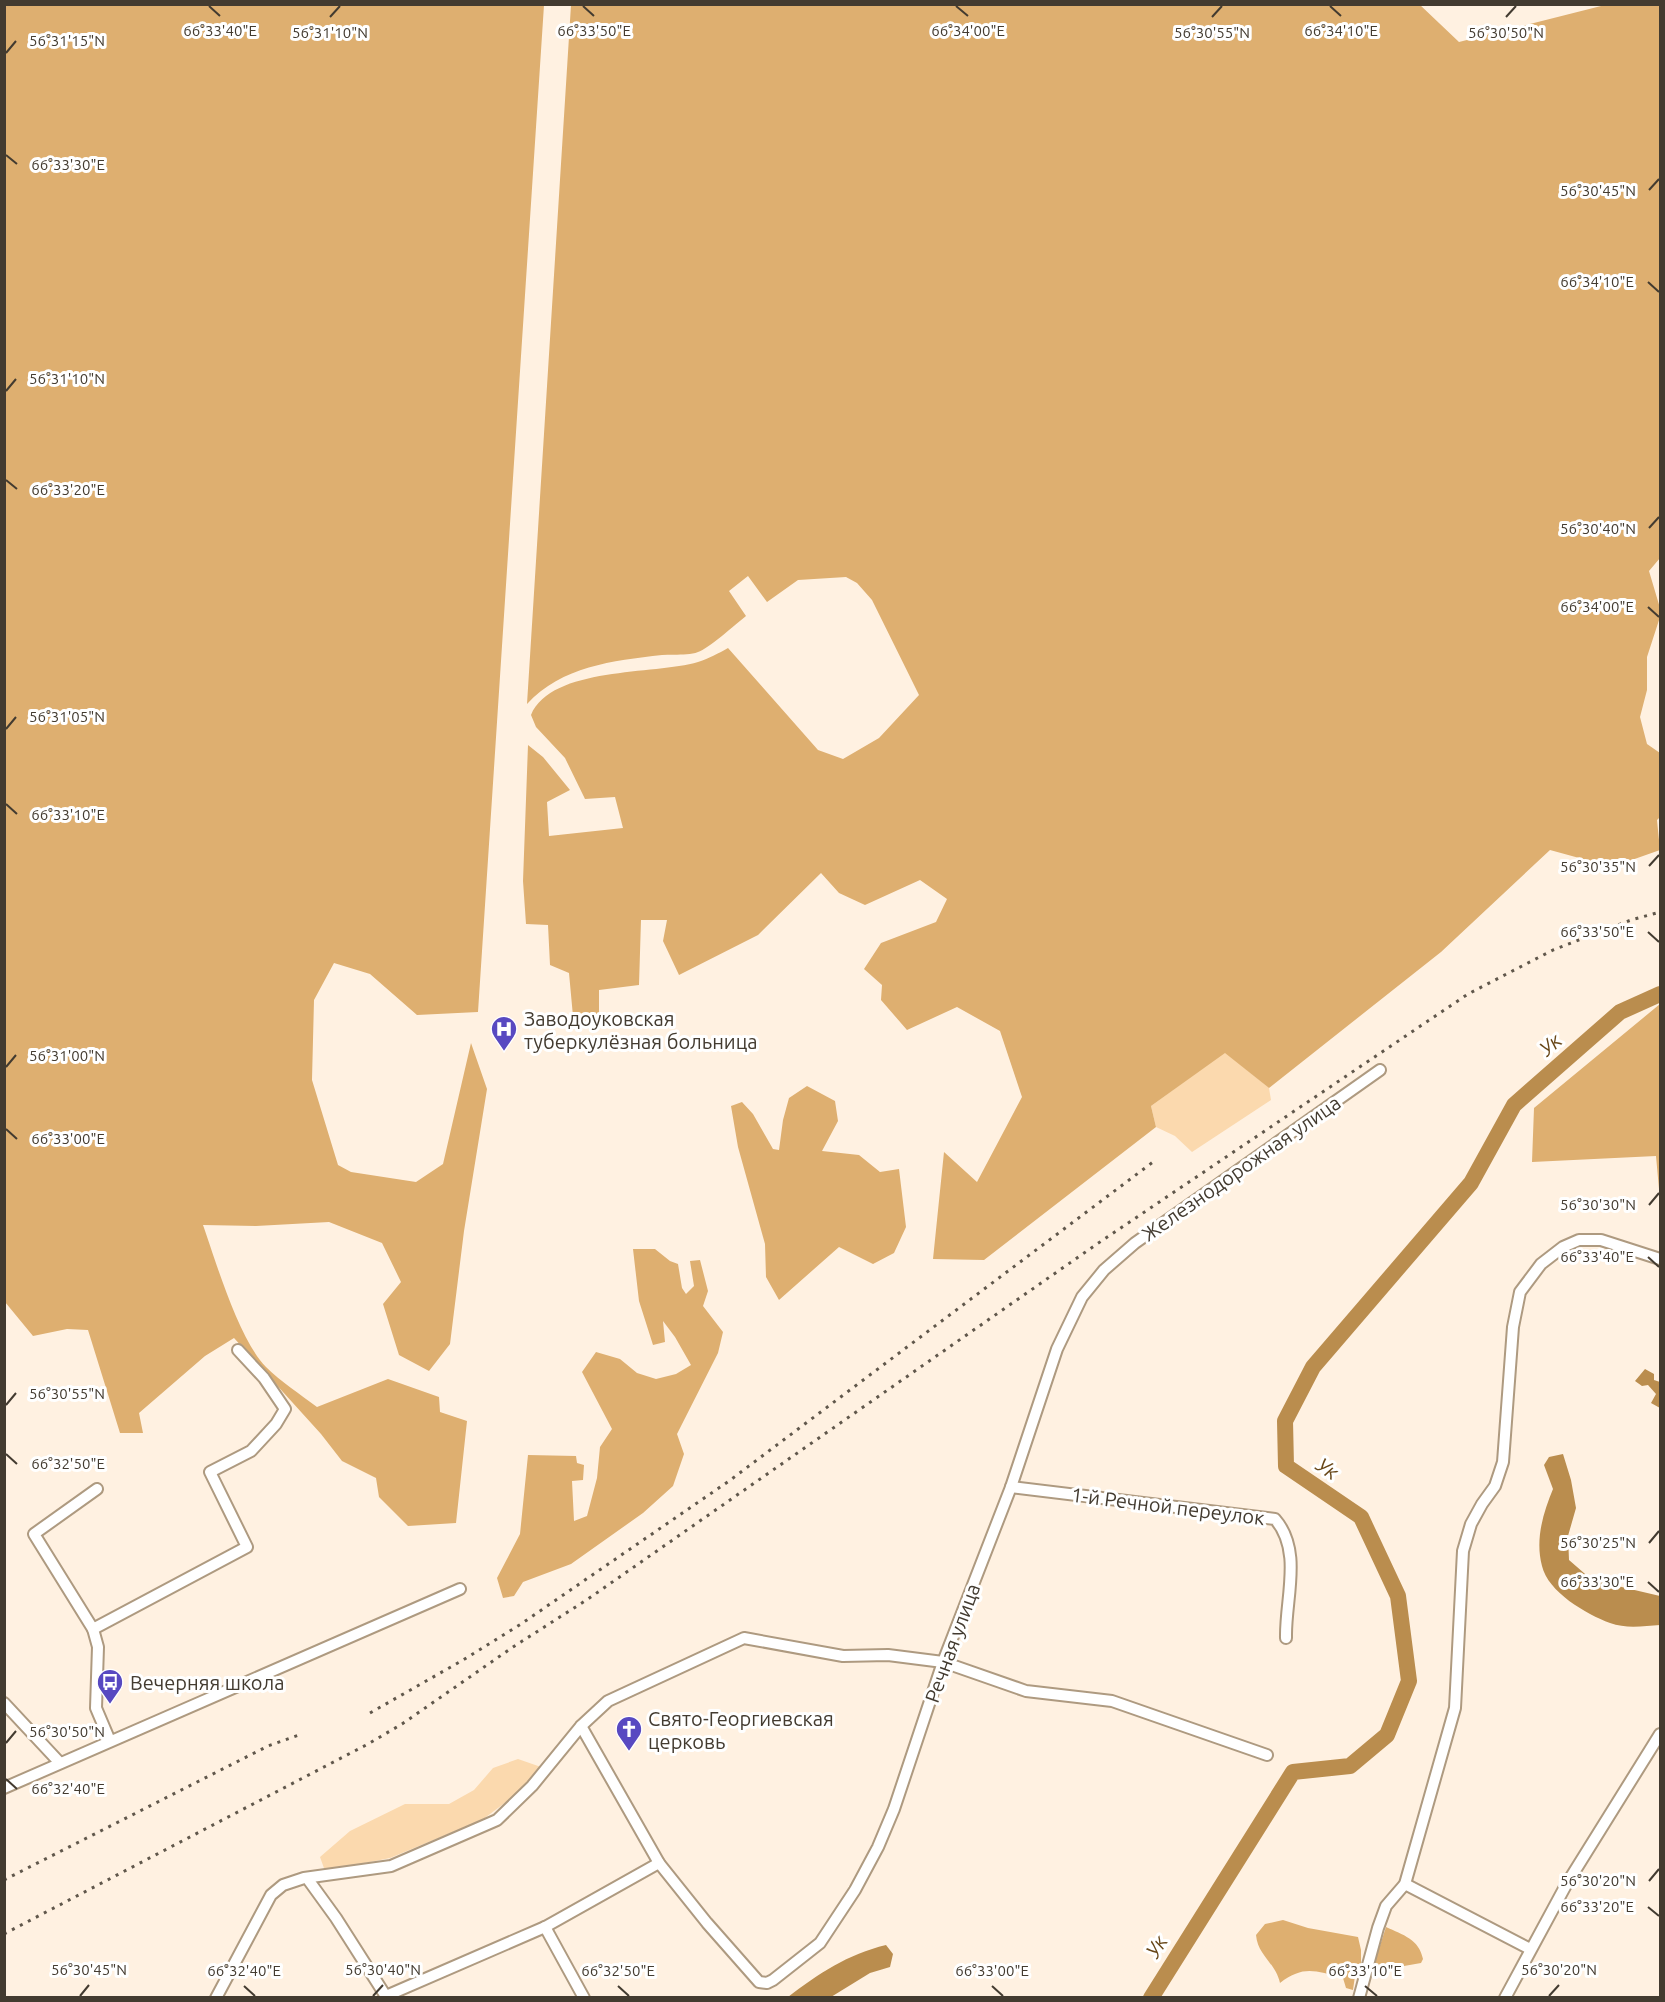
<svg xmlns="http://www.w3.org/2000/svg" width="1665" height="2002" viewBox="0 0 1665 2002" font-family="Ubuntu,sans-serif">
<style>
.green{fill:#fbd9ae}
.forest{fill:#deaf70}
.water{fill:#ba8d4e}
.lines{fill:none;stroke-linecap:round;stroke-linejoin:round}
.river{stroke:#ba8d4e;stroke-width:16}
.minor-casing{stroke:#ae9a80;stroke-width:14}
.minor{stroke:#fff;stroke-width:10}
.rail{stroke:#60574b;stroke-width:3;stroke-dasharray:3 6;stroke-linecap:butt}
.ticks{fill:none;stroke:#433b30;stroke-width:2}
.labels{text-anchor:middle;dominant-baseline:central;stroke-width:6;stroke-linejoin:round;paint-order:stroke}
.poi-label{font-size:20px;fill:#433b30;stroke:#fff;text-anchor:start}
.street-label{font-size:20px;fill:#433b30;stroke:#fff}
.water-label{font-size:21px;font-style:italic;fill:#684718;stroke:#fff}
.ticks-label{font-size:15px;text-anchor:middle;fill:#433b30;stroke:#fff;stroke-width:6;stroke-linejoin:round;paint-order:stroke}
</style>
<rect width="100%" height="100%" fill="#fff1e1"/>
<g class="green">
<polygon points="1225,1052 1269,1088 1271,1100 1192,1152 1175,1136 1156,1127 1151,1106"/>
<polygon points="518,1759 541,1767 514,1796 482,1820 390,1858 325,1871 320,1857 350,1831 405,1804 449,1804 474,1790 493,1768"/>
</g>
<g class="forest">
<path d="M1419,4L1459,42L1605,5H1660V558L1649,571L1660,608V617L1647,657V690L1640,717L1647,744L1660,753V817L1657,820L1660,850L1612,867L1550,850L1441,952L1269,1088L1225,1053L1151,1106L1156,1127L984,1260L933,1259L944,1152L977,1182L1022,1097L1000,1031L957,1007L907,1030L881,1000L882,985L864,969L881,943L936,922L947,899L920,880L865,905L839,893L821,873L758,935L679,975L663,941L667,920H641L639,985L599,990V1015L574,1027L569,973L550,965L548,925L526,924L523,881L528,745L543,757L570,790L547,802L549,836L623,828L615,797L585,799L565,758L536,727L531,715C552,666 654,675 698,662C708,659 719,653 728,648L818,750L843,759L879,738L919,695L872,600L857,583L846,577L798,580L767,602L748,576L729,591L746,616C736,624 708,649 698,652C688,656 673,654 662,655C612,661 562,666 527,704L571,5Z"/>
<path d="M4,5H544L478,1012L417,1015L370,974L334,963L314,1000L312,1080L338,1165L351,1172L416,1182L443,1164L471,1043L487,1089L464,1231L450,1344L429,1371L399,1355L383,1304L401,1282L382,1243L329,1222L256,1226L203,1225C216,1262 239,1340 266,1367C281,1382 300,1394 317,1407L388,1379L439,1397L440,1412L467,1421L456,1523L408,1526L379,1497L376,1478L342,1461L321,1434L234,1338L205,1356L139,1413L143,1433H120L88,1330L67,1329L33,1336L5,1302Z"/>
<polygon points="1660,1004 1660,1200 1656,1156 1532,1162 1534,1108"/>
<polygon points="807,1086 835,1101 838,1121 822,1151 859,1155 880,1172 899,1169 906,1227 894,1253 873,1264 839,1247 779,1300 766,1277 765,1244 738,1147 731,1106 742,1102 753,1114 773,1149 779,1150 783,1120 789,1098"/>
<polygon points="633,1249 655,1249 670,1261 678,1264 682,1288 686,1294 694,1286 690,1261 700,1260 708,1291 703,1306 723,1332 718,1353 677,1434 684,1454 673,1486 643,1513 571,1564 523,1582 514,1596 503,1598 497,1578 520,1534 528,1455 576,1456 577,1463 584,1465 583,1480 572,1481 574,1521 587,1516 597,1478 600,1447 612,1429 582,1372 596,1352 620,1359 637,1373 656,1379 676,1374 691,1365 675,1337 663,1321 665,1342 653,1345 639,1301"/>
<path d="M1283,1920L1308,1928L1358,1937L1361,1950V1966L1355,1976L1353,1990L1346,1988L1343,1978C1315,1971 1304,1965 1280,1983C1275,1962 1258,1956 1256,1935L1265,1924Z"/>
<path d="M1386,1927C1403,1935 1419,1939 1423,1959L1421,1963L1387,1969L1373,1967Z"/>
</g>
<g class="water">
<polygon points="1645,1369 1654,1374 1654,1380 1660,1382 1660,1408 1651,1403 1656,1394 1648,1385 1642,1386 1635,1381"/>
<path d="M1563,1454L1571,1480L1576,1508L1568,1536L1569,1560L1592,1580L1660,1596V1625C1644,1626 1626,1629 1610,1623C1586,1614 1548,1592 1542,1566C1535,1540 1543,1513 1553,1489L1544,1465L1549,1457Z"/>
<path d="M886,1945L893,1954L890,1967L870,1973L831,1997H788C818,1974 848,1954 886,1945Z"/>
</g>
<g class="lines">
<polyline class="river" points="1151,1998 1293,1772 1350,1766 1387,1735 1409,1681 1398,1596 1361,1517 1286,1466 1285,1421 1313,1367 1471,1183 1514,1105 1620,1012 1660,994"/>
<g class="minor-casing">
<g id="minor">
<path d="M1011,1487L1275,1519C1303,1551 1285,1599 1286,1638"/>
<polyline points="93,1629 34,1534 97,1489"/>
<polyline points="4,1703 60,1763"/>
<polyline points="581,1726 659,1863 707,1923 759,1982 767,1983 773,1980 820,1943 855,1890 878,1847 894,1809 943,1662 1011,1487 1057,1349 1082,1297 1104,1270 1135,1243 1380,1070"/>
<polyline points="110,1741 96,1708 98,1647 93,1629 247,1547 210,1472 251,1451 276,1424 285,1409 264,1378 238,1350"/>
<polyline points="4,1788 460,1589"/>
<polyline points="307,1878 336,1918 387,1998"/>
<polyline points="1405,1884 1530,1949"/>
<polyline points="545,1927 584,1998"/>
<polyline points="386,1996 545,1927 659,1863"/>
<polyline points="216,1998 271,1895 283,1885 304,1878 391,1866 497,1820 532,1786 581,1726 608,1701 744,1638 843,1656 888,1655 943,1662 1026,1691 1112,1701 1267,1755"/>
<polyline points="1359,1998 1378,1928 1386,1906 1405,1884 1455,1708 1463,1551 1471,1524 1482,1504 1495,1486 1503,1462 1513,1327 1520,1292 1541,1264 1563,1247 1579,1240 1601,1240 1660,1259"/>
<polyline points="1505,1998 1566,1885 1660,1734"/>
</g>
</g>
<use href="#minor" class="minor"/>
<g class="rail">
<polyline points="370,1713 463,1660 521,1624 729,1481 1153,1162"/>
<polyline points="4,1880 268,1746 299,1735"/>
<polyline points="4,1934 368,1744 402,1724 513,1647 588,1599 1097,1244 1468,994 1553,950 1631,920 1660,912"/>
</g>
</g>
<path class="ticks" d="M209,6L220,16M583,6L594,16M956,6L968,16M1330,6L1341,16M330,17L340,6M1212,17L1222,6M1506,17L1516,6M6,53L16,41M6,155L17,164M1649,190L1659,179M1648,282L1659,292M6,391L16,379M6,480L17,489M1649,528L1659,517M1648,607L1659,617M6,729L16,717M6,804L17,814M1649,866L1659,855M1648,932L1659,942M6,1067L16,1055M6,1129L17,1139M1649,1205L1659,1193M1648,1257L1659,1267M6,1405L16,1393M6,1454L17,1464M1649,1543L1659,1531M1648,1582L1659,1592M6,1743L16,1731M6,1779L17,1789M1649,1881L1659,1869M1648,1907L1659,1916M244,1986L255,1996M618,1986L629,1996M992,1986L1003,1996M1365,1986L1377,1996M80,1996L89,1985M373,1996L383,1985M1549,1996L1559,1985"/>
<defs>
<g id="hospital-pin" transform="scale(1.35)"><path d="M0 17L-7.5 6A9.5 9.5 0 1 1 7.5 6Z" fill="#5849c1" stroke="#fff"/><path d="M-5-5h3v3.5h4V-5h3V5h-3V1.5h-4V5h-3Z" fill="#fff"/></g>
<g id="bus-pin" transform="scale(1.35)"><path d="M0 17L-7.5 6A9.5 9.5 0 1 1 7.5 6Z" fill="#5849c1" stroke="#fff"/><path d="M-5-6H5V4H4V6H2V4H-2V6H-4V4H-5ZM-3.5-4V0h7V-4ZM-3.5 1.2v1.5H-2V1.2ZM2 1.2v1.5H3.5V1.2Z" fill="#fff"/></g>
<g id="church-pin" transform="scale(1.35)"><path d="M0 17L-7.5 6A9.5 9.5 0 1 1 7.5 6Z" fill="#5849c1" stroke="#fff"/><path d="M-1.2-6h2.4v3.5h3.3v2.4h-3.3V6h-2.4V-.1h-3.3v-2.4h3.3Z" fill="#fff"/></g>
</defs>
<g fill-rule="evenodd">
<use href="#hospital-pin" x="504" y="1029"/>
<use href="#bus-pin" x="110" y="1682"/>
<use href="#church-pin" x="629" y="1729"/>
</g>
<g class="labels">
<g class="poi-label">
<text x="524" y="1018">Заводоуковская<tspan x="524" dy="23">туберкулёзная больница</tspan></text>
<text x="130" y="1682">Вечерняя школа</text>
<text x="648" y="1718">Свято-Георгиевская<tspan x="648" dy="23">церковь</tspan></text>
</g>
<g class="street-label">
<text transform="translate(1241 1168) rotate(-35)">Железнодорожная улица</text>
<text transform="translate(1168 1506) rotate(7)">1-й Речной переулок</text>
<text transform="translate(952 1643) rotate(-70)">Речная улица</text>
</g>
<g class="water-label">
<text transform="translate(1550 1044) rotate(-41)">Ук</text>
<text transform="translate(1328 1468) rotate(34)">Ук</text>
<text transform="translate(1156 1946) rotate(-58)">Ук</text>
</g>
</g>
<g class="ticks-label">
<text x="1341" y="36">66°34'10"E</text>
<text x="220" y="36">66°33'40"E</text>
<text x="594" y="36">66°33'50"E</text>
<text x="968" y="36">66°34'00"E</text>
<text x="330" y="38">56°31'10"N</text>
<text x="1212" y="38">56°30'55"N</text>
<text x="1506" y="38">56°30'50"N</text>
<text x="67" y="46">56°31'15"N</text>
<text x="68" y="170">66°33'30"E</text>
<text x="1598" y="196">56°30'45"N</text>
<text x="1597" y="287">66°34'10"E</text>
<text x="67" y="384">56°31'10"N</text>
<text x="68" y="495">66°33'20"E</text>
<text x="1598" y="534">56°30'40"N</text>
<text x="1597" y="612">66°34'00"E</text>
<text x="67" y="722">56°31'05"N</text>
<text x="68" y="820">66°33'10"E</text>
<text x="1598" y="872">56°30'35"N</text>
<text x="1597" y="937">66°33'50"E</text>
<text x="67" y="1061">56°31'00"N</text>
<text x="68" y="1144">66°33'00"E</text>
<text x="1598" y="1210">56°30'30"N</text>
<text x="1597" y="1262">66°33'40"E</text>
<text x="67" y="1399">56°30'55"N</text>
<text x="68" y="1469">66°32'50"E</text>
<text x="1598" y="1548">56°30'25"N</text>
<text x="1597" y="1587">66°33'30"E</text>
<text x="67" y="1737">56°30'50"N</text>
<text x="68" y="1794">66°32'40"E</text>
<text x="1598" y="1886">56°30'20"N</text>
<text x="1597" y="1912">66°33'20"E</text>
<text x="89" y="1975">56°30'45"N</text>
<text x="383" y="1975">56°30'40"N</text>
<text x="1559" y="1975">56°30'20"N</text>
<text x="244" y="1976">66°32'40"E</text>
<text x="618" y="1976">66°32'50"E</text>
<text x="992" y="1976">66°33'00"E</text>
<text x="1365" y="1976">66°33'10"E</text>
</g>
<rect width="1665" height="2002" fill="none" stroke="#433b30" stroke-width="12"/>
</svg>
